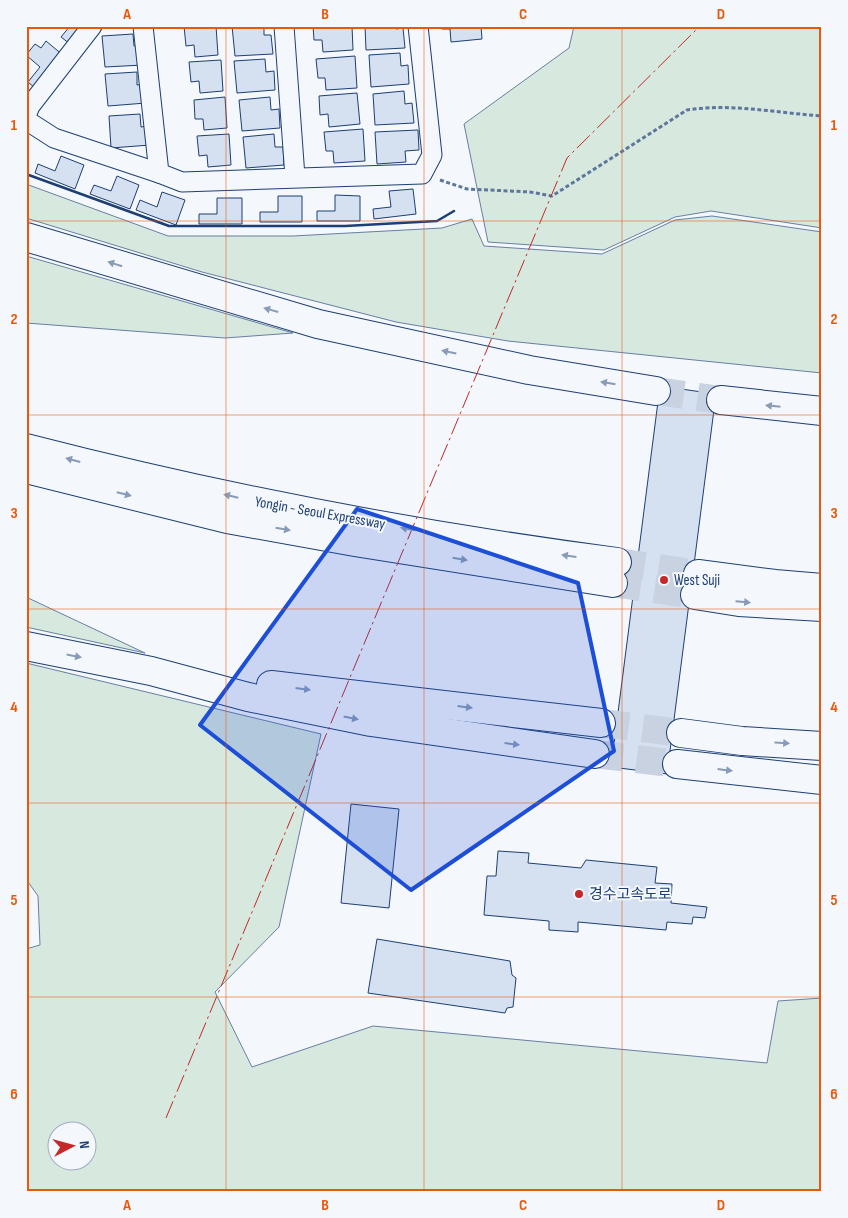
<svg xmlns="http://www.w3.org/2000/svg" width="848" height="1218" viewBox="0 0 848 1218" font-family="'Sofia Sans Condensed','Noto Sans KR',sans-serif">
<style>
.green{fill:#d7e8df;stroke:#687fa3;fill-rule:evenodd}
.building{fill:#d5e0f0;stroke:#1d3f73}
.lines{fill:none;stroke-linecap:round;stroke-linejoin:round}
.highway-tunnel{stroke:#c9d2e0;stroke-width:28;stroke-dasharray:28 14;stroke-linecap:butt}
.street-casing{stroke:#1d3f73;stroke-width:21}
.highway-casing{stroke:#1d3f73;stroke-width:30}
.path{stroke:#5e769c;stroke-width:3;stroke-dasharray:4 2.5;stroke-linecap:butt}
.street{stroke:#f4f7fb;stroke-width:19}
.highway{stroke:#f4f7fb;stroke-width:28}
.wall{stroke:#1d3f73;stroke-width:2.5}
.power{stroke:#c62828;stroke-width:1;stroke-dasharray:18 4 2.5 4;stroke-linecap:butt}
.oneway{fill:#889bb7}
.marked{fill:#1d4ed8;fill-opacity:0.2;stroke:#1d4ed8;stroke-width:4;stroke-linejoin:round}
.grid{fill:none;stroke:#e8590c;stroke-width:1;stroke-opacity:0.55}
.poi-dot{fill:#c62828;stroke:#f4f7fb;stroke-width:2}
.labels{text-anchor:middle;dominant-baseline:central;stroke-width:4;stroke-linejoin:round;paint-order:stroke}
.street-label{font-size:15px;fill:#1d3f73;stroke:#f4f7fb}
.poi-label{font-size:15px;fill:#1d3f73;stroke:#f4f7fb;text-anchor:start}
.neatline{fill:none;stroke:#e8590c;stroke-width:2}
.grid-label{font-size:16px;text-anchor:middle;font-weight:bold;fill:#e8590c}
</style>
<rect width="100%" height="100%" fill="#f4f7fb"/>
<g class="green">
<polygon points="574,26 822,26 822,228 711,211 675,217 604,250 488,242 464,124 569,48"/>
<polygon points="26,184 168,236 293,236 442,228 472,219 484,246 602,254 675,220 712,216 822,232 822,373 508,341 396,322 202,272 26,218"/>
<polygon points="26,256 293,333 225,338 26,323"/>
<polygon points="26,597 145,653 26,627"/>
<path d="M26,663L321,734L279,927L215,992L252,1067L373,1026L767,1063L778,1001L822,998V1192H26V949L40,945L38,896L26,879ZM88,1130V1160H58V1130Z"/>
</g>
<g class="building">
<polygon points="70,26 84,26 70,44 61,37"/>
<polygon points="184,26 216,26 218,55 195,57 194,45 186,46"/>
<polygon points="232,26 264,26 264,35 271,35 273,54 235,56"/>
<polygon points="313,26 352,26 353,50 323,52 322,40 314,40"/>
<polygon points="365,26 396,26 396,29 403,28 405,48 366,50"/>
<polygon points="442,26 481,26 482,39 451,42 450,29 442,29"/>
<polygon points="133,34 134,46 142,46 143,65 105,67 102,36"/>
<polygon points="46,41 64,56 36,89 28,82 40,67 26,55 35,44 41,48"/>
<polygon points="400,53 401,66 408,65 409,84 371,87 369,55"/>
<polygon points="355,56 357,88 326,90 325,78 318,78 316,59"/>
<polygon points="265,59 266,72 274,71 275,90 237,93 234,61"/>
<polygon points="221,60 223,91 200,93 199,81 191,82 189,62"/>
<polygon points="137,72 137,85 145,84 146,103 108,106 105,74"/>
<polygon points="404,91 405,104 412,103 414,123 375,125 373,94"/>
<polygon points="357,93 360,124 329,127 328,114 320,115 319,96"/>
<polygon points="225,97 227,128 204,130 203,119 195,119 194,100"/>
<polygon points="270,97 271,110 279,109 280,128 242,131 239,100"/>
<polygon points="140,114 141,127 148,126 150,145 111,148 109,116"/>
<polygon points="363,129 365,161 334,163 333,151 326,151 324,132"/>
<polygon points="418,130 419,150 405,151 406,162 377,164 375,132"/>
<polygon points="229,134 231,165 208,167 207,155 199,156 197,136"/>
<polygon points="274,134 275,147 283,147 284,165 246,168 243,137"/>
<polygon points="61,156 84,165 75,189 35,173 38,164 55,171"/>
<polygon points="117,176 139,185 130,209 90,194 94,185 111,191"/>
<polygon points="413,189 416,214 374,219 373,209 391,207 389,191"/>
<polygon points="162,192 185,200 176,225 136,210 140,200 157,207"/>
<polygon points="335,195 360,196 360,221 317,221 317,211 335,211"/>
<polygon points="278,196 302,196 302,222 260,222 260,212 278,212"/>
<polygon points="217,198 242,198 242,224 199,224 199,214 217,214"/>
<polygon points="660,386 716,394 667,774 611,767"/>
<polygon points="351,804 399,809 389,908 341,903"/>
<polygon points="498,851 529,853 528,863 581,868 586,860 657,867 655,883 672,884 671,903 707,907 705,918 693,917 692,924 667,922 666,930 578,922 578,932 549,930 549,921 484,915 487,876 496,876"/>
<polygon points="377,939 510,961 512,975 516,978 513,1007 507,1008 505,1013 368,993"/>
</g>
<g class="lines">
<g class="highway-tunnel">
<polyline points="656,391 721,400"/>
<polyline points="617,562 698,574"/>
<polyline points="613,583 695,595"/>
<polyline points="601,723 681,733"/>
<polyline points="595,754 677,764"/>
</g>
<g class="street-casing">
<g id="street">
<polyline points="143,26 159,173 182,182 422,174 432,155 418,26"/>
<polyline points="284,26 295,177"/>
<polyline points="26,116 30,106 92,26"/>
<polyline points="26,120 54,138 159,173"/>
</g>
</g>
<g class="highway-casing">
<g id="highway">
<polyline points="26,237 318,324 529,370 656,391"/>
<polyline points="721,400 822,411"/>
<path d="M26,448C220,498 418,536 617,562"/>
<polyline points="26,469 227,519 355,542 613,583"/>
<polyline points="698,574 775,584 822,588"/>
<polyline points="695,595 739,602 822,607"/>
<polyline points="26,646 151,671 248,697 371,722 595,754"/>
<polyline points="271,685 601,723"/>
<polyline points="681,733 742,741 822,746"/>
<polyline points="677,764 822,780"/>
</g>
</g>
<path class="path" d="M440,180L467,189L530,192L552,196L687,110C732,103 777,113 822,116"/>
<use href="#street" class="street"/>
<use href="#highway" class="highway"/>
<polyline class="wall" points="26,174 169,226 345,226 437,221 454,211"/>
<polyline class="power" points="166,1118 567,158 700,26"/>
</g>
<defs><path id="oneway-solid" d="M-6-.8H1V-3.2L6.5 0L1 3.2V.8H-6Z" transform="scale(1.25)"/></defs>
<g class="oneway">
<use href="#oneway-solid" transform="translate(115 264) rotate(-163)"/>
<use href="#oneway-solid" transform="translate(271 310) rotate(-164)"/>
<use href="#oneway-solid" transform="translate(449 352) rotate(-168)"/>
<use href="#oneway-solid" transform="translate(608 383) rotate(-171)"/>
<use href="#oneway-solid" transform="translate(773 406) rotate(-174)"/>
<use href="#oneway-solid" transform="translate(73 460) rotate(-165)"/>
<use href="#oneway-solid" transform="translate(124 494) rotate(14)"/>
<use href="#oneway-solid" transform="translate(231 496) rotate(-167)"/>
<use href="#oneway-solid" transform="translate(283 529) rotate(10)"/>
<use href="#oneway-solid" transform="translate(408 529) rotate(-170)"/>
<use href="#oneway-solid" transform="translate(569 556) rotate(-172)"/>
<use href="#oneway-solid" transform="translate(460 559) rotate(9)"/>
<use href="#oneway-solid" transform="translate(743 602) rotate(5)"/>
<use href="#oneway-solid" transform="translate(74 656) rotate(11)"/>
<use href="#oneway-solid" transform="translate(303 689) rotate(7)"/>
<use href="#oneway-solid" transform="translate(465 707) rotate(7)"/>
<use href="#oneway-solid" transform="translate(351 718) rotate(11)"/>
<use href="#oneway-solid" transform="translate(782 743) rotate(4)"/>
<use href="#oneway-solid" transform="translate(512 744) rotate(7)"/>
<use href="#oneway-solid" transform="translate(725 770) rotate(7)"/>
</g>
<path class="marked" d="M357,509L578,583L614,751L411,890L200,725Z"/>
<path class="grid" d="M226,26V1192M424,26V1192M622,26V1192M26,221H822M26,415H822M26,609H822M26,803H822M26,997H822"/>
<g class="poi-dot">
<circle cx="664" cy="580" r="5"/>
<circle cx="579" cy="894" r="5"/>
</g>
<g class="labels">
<g class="street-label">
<text transform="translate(320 513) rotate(10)">Yongin - Seoul Expressway</text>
</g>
<g class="poi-label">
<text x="674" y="580">West Suji</text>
<text x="589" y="894">경수고속도로</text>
</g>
</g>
<rect width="848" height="1218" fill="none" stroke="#f4f7fb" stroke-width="55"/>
<g transform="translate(72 1146) rotate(84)"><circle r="24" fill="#f4f7fb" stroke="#9eadc5"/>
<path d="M0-4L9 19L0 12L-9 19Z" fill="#c62828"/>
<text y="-8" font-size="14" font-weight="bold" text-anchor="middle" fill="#1d3f73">N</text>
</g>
<rect x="28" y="28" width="792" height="1162" class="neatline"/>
<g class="grid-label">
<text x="127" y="19">A</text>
<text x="325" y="19">B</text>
<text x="523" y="19">C</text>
<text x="721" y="19">D</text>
<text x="14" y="130">1</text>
<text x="834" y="130">1</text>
<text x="14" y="324">2</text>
<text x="834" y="324">2</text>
<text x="14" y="518">3</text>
<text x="834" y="518">3</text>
<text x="14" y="712">4</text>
<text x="834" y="712">4</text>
<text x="14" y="905">5</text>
<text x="834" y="905">5</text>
<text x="14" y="1099">6</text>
<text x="834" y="1099">6</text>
<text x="127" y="1210">A</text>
<text x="325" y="1210">B</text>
<text x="523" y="1210">C</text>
<text x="721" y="1210">D</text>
</g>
</svg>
